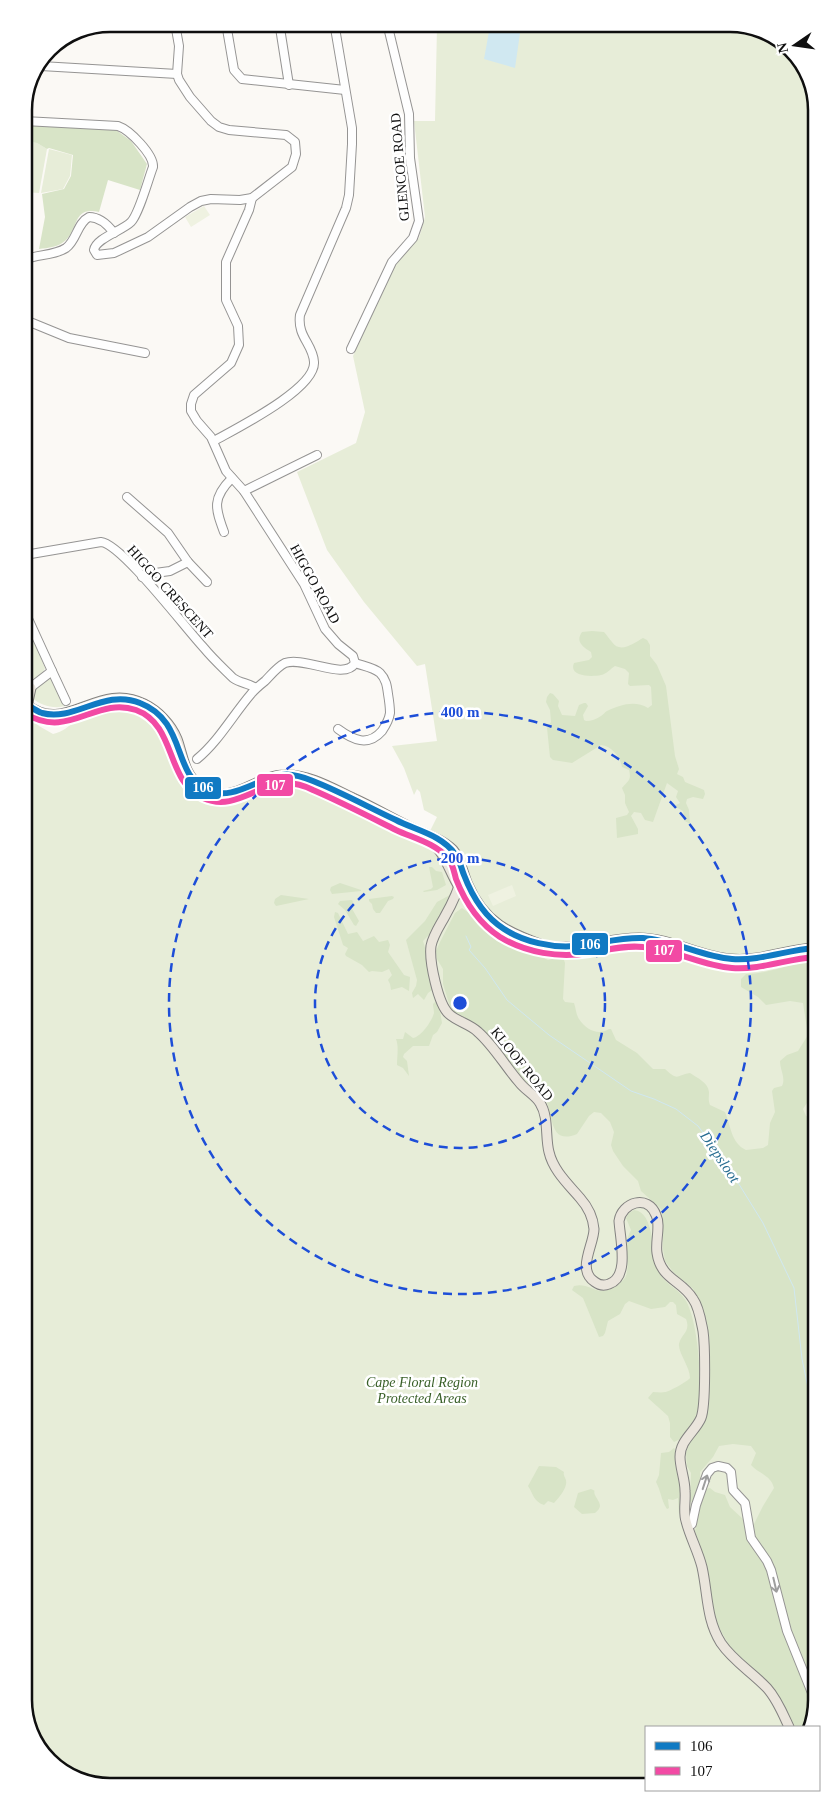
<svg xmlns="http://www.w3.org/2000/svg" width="840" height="1811" viewBox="0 0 840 1811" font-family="'Times New Roman',serif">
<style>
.green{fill:#e7edd8}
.forest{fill:#d8e4c7}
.pitch{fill:#eff2e1}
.water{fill:#d0e8f1}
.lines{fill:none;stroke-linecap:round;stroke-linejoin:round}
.stream{stroke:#d0e8f1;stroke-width:1}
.minor-casing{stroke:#959493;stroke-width:10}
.major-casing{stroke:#838280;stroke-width:11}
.minor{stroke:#fefefe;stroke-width:8}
.major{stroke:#eae5dc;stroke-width:9}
.bus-1-casing{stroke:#fff;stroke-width:10}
.bus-2-casing{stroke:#fff;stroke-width:10}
.bus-1{stroke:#107ac3;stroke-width:6}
.bus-2{stroke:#f24aa4;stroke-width:6}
.oneway{stroke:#9e9e9e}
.ring{fill:none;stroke:#1d4ed8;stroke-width:2.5;stroke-dasharray:9 6}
.labels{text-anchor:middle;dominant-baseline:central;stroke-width:5;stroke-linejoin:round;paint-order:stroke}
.street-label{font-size:14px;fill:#0f0f0f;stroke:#fff}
.park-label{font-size:14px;font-style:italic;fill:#385f27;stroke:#fff}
.water-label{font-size:15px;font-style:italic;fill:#286d91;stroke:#fff}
.rim{fill:none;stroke:#0f0f0f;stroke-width:2.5}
.centre{fill:#1d4ed8;stroke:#fff;stroke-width:2.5}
.ring-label{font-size:15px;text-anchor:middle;font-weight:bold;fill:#1d4ed8;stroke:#fff;stroke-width:5;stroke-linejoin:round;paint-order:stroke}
.line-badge{stroke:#fff;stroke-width:2}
.badge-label{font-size:14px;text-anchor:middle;font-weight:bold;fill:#fff}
</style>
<rect width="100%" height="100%" fill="#fbf9f5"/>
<g class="green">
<path d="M736,24L783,42L812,82L815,1106L812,1111L815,1112L816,1701L807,1727H646V1783L104,1787L57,1769L28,1729L26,713L39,726L53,734C63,732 69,726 76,720C97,703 125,698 149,714C183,736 168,786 212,798C242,806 257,782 284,780C302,779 321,789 337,797C367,810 396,825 425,841L437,817L424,810L420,792L417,789L414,795L404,768L392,746L437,741L425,664L417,666L364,602L327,550L297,472L356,443L365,412L353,356L396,262L419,238L425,217L414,121H435L437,27Z"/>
<polygon points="24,141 37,143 47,149 39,193 24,192"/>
<polygon points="49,149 72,155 70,176 63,189 41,193"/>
<polygon points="25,625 29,627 45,668 43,673 26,686"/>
<path d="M48,677L55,680L66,706C53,709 42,706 32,698C33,688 41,683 48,677Z"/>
</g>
<g class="forest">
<path d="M24,125L116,130L131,141L147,164L140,190L108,180L99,212C73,206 79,227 66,240C59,247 48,248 39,249L45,217L42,194L64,189L71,176L73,155L49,148L47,149L37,143L24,141Z"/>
<path d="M592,631L604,632C607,635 609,639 612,642C620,654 634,643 643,638L647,640L650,645V656L657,665L666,686L675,756L679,769L677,774L683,777L685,782L704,790L705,794L703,799L693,797L687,799L686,803L689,810L690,824L685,821L683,811L674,806L680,803L676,797L678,791L667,783L653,822L645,820L641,813L634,812L631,816L638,829V834L617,838L616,818L627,815L629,812L625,803V795L622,788C627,781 632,781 629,770L622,767C620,757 612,746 601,745L572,763L553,760L550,757L547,728L551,722L550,710L546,702L547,697L550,693L553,694L559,701L558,706L562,715L575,716L579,705L584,703H586L588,706L583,715L584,720L586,721C591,721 597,719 601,716C603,715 606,711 607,711C620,705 635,700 648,708L652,705L651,687L649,685L630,686L628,684L629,673L625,669L615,666C610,669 607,674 601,675C592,677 568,677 574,663L589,660L592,657L591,652C583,647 575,642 582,632Z"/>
<polygon points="429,867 432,867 436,871 442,872 446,885 437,890 424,892 423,891 431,889 433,887"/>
<polygon points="340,883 361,890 361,891 332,894 330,890 331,887"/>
<polygon points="281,895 309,899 276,906 274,903 275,899"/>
<polygon points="450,895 451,897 431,933 423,941 428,958 432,990 428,993 424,1000 418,994 413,998 412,993 416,986 417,980 406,940 425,921 437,902"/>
<polygon points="392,896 394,897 393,899 388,901 380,913 376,913 373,909 372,904 369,901 369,899"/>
<polygon points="352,900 353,902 351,907 359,921 356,926 354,925 345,910 338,904 340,901"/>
<path d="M462,908L472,915L479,926L497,940L525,950L548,960L556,958L564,960L565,963L563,999L565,1002L574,1003C576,1008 576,1015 579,1019C586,1030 599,1036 609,1029H611L616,1040L637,1053L653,1069H665C679,1082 676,1075 690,1073C697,1078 708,1082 709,1092C709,1097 708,1100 710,1105L725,1112C731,1126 731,1143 746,1150L763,1148L768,1145L770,1123L775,1112L772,1091L774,1088L782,1086C786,1078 780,1070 780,1061L787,1055L798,1051L808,1035L803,1003L790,1001L766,1005L758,997L741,987V979L746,974C770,974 791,962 814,962V1092L803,1109L806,1116L815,1120L816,1701L807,1727H794L781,1702L769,1684L730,1647L715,1620L706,1566L695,1531L699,1506L706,1489L710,1488L715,1492L725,1495L730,1507L743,1519L745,1526L752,1528L763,1506L774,1488C771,1475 759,1474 751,1465L756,1453L751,1446L733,1444L719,1446L713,1457L700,1472V1484L694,1501L690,1502L691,1473L687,1466L686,1453L690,1442L704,1421L709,1390V1336L706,1319L699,1299L693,1289L674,1273L665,1261L663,1249V1218L661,1209L641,1191L638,1181L623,1166L613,1151L611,1145L614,1132L610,1122L601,1113L594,1112L589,1116L577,1134C548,1146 554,1113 545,1099C540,1089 527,1084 520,1075C507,1060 496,1041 480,1028C471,1021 460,1017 451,1010L443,984V969L437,959L436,951L440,942L455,913Z"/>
<polygon points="335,912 338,913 348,934 357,932 363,941 374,936 379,942 388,940 390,945 388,952 404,975 410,977 409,991 402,987 391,990 390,984 388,980 392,975 389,969 382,972 372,971 369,972 362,965 346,956 345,954 348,948 343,945 334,917"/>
<path d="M435,1002L439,1004L442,1023L437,1032L433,1035L429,1046H413L404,1054L403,1057L407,1061L409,1076L403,1068L397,1065C397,1056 399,1047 396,1039H403L405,1032L413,1038C421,1037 432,1021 434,1013C434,1010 433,1007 433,1004Z"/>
<path d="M634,1210C655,1212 652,1255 658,1270C663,1284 679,1288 686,1301C698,1321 703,1386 698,1409C696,1421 686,1438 674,1442L670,1437V1423L668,1416L648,1398L653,1392C657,1392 661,1393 665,1392C669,1392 688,1381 690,1378C690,1367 678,1353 679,1344C681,1334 691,1332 686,1319L677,1314L676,1305L673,1302H670L665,1307L651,1309L629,1301L625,1304L620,1314L608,1321L605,1333L603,1336L599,1337L583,1298L572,1290L574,1286C585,1283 591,1289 600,1291C608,1292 623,1283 626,1276C631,1260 622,1245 631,1230L626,1218L629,1213Z"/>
<path d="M674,1448C677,1452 675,1454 675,1459C676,1479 685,1492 679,1514L678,1498L673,1500L668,1499L669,1508L667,1509C661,1500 661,1491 656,1482L659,1475L661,1453L669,1452Z"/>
<path d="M539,1466L556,1467L564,1472C563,1475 565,1477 566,1480C568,1487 559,1498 554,1503L548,1501L544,1505C533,1501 534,1495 528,1486Z"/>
<path d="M591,1489C597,1492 593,1489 595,1495C599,1503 604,1506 595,1513L582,1514L574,1507L578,1493Z"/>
</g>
<g class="pitch">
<polygon points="204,206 210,215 191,227 185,217"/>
<polygon points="512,885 516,896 493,906 488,895"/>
</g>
<polygon class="water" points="490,26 521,26 515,68 484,59"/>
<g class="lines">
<polyline class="stream" points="466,936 471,947 469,950 485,968 507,1000 549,1035 631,1091 654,1099 676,1109 698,1126 724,1160 763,1223 794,1288 802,1359 815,1421"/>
<g class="minor-casing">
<g id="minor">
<polyline points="280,28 289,85"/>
<polyline points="227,29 234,70 242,79 345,90"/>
<polyline points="41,66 177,74"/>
<path d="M24,121L118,126C130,130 154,155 153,167C148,180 139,214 131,222C122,231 96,238 94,250L97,255L114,253L148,237L190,207L201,201L211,199L240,200L252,198L292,167L296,154L295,142L286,135L229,130L219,127L211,121L190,97L179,80L177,74L179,46L176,29"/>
<path d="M24,260C37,254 54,256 66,248C77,240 77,223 89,217C100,217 108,225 114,233"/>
<polyline points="25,320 69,338 145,353"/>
<polyline points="351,349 392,262 413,238 419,221 410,158 409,114 388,27"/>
<path d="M214,441C235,429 316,389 314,362C313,344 297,337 300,315L346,208L349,195L352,144V128L335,28"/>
<polyline points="244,491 317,455"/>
<polyline points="127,497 168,533 188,562 207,582"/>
<path d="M224,532C215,508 212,498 232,478"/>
<path d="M25,555L101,542C122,544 186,629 204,648C213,659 223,668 233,678C240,683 248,683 256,688"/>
<polyline points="142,577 148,574 170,571 188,562"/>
<polyline points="25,612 52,671 26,691"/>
<polyline points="52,671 66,701"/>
<path d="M338,729C353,740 368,747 382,731C386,725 389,720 390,713C390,707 389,700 388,694C387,686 386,679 380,673C373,667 363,666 355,663"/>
<path d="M197,759C218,742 233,715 251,694C255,689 260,685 265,681C271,675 277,667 285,663C304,656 345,681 355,663L353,656L338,644L325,629L304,584L244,491L226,471L211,437L197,421L191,411V404L194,395L231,363L239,345L238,326L226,300V262L249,210L252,198"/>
<polyline points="688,1527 692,1524 696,1505 707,1474 712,1468 718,1466 727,1468 731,1472 733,1490 745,1503 751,1538 767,1561 771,1570 787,1631 816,1703"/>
</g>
</g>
<g class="major-casing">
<g id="major">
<path d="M26,704C65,737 98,680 144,704C158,711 171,724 177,739C183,755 184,775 200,786C233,809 253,775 285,775C308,774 332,788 353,798C371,806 388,816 406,825C421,833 441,838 453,850C461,859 463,874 468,885C484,923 509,933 545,946"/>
<polyline points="27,706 31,688"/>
<path d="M430,841C445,852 449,871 459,887C465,899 474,908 483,918"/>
<path d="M463,873C459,890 452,904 444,918C439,927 433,936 431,946C429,961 438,1004 449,1014C458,1022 470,1024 478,1032C494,1046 505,1066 519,1082C525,1090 535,1095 540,1103C549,1117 545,1137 549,1152C553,1170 568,1184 580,1198C588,1207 593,1217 594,1229C594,1245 576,1270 595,1282C599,1285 604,1286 609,1284C630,1277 620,1239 619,1221C622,1202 648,1194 656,1215C661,1226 655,1241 657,1253C661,1280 682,1280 693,1299C699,1307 701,1321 703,1331C705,1345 706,1405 701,1418C695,1432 680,1440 680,1457C680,1468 685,1479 685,1491C686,1501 683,1511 686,1521C690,1537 698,1551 702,1567C708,1594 706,1619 721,1643C733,1661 752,1672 767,1688C777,1699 783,1714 789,1727"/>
<path d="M541,946C577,951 604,938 639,938C671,938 700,957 731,959C760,962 786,949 814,948"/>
</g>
</g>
<use href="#minor" class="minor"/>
<use href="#major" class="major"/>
<g class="bus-1-casing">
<path id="bus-1" d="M26,704C31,707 36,711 42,713C75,722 104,688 140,703C187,721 172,775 207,790C233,802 257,778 282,775C292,773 303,777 313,781C341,792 368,807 396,820C415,830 442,835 455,854C460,860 461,868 464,875C472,896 485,917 504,929C524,942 552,948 575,946C598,944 620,937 643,938C674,940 702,957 732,959C760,961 787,950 814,948"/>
</g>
<g class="bus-2-casing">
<path id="bus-2" d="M26,714C69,740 96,696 136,710C177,725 165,781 203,798C234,812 257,784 286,783C295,783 305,786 313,790C341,802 368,816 396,830C413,838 435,843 448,858C453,864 454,872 456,879C465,902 480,924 500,937C526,953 559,958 589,953C607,950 625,945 643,947C674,949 702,966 732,968C760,970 787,959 814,957"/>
</g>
<use href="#bus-1" class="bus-1"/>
<use href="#bus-2" class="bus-2"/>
</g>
<defs><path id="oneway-shaft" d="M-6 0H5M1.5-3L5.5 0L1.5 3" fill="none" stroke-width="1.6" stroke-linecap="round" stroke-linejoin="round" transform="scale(1.25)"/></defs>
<g class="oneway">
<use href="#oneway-shaft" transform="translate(705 1482) rotate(-72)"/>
<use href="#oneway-shaft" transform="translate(775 1585) rotate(77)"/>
</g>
<g class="ring">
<circle cx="460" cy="1003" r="145"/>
<circle cx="460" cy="1003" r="291"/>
</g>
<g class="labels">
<g class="street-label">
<text transform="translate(400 167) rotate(-95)">GLENCOE ROAD</text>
<text transform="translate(315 584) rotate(61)">HIGGO ROAD</text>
<text transform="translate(170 592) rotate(48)">HIGGO CRESCENT</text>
<text transform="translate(522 1064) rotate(51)">KLOOF ROAD</text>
</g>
<g class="park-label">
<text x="422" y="1382">Cape Floral Region<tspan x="422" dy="16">Protected Areas</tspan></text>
</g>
<g class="water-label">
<text transform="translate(720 1157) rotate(56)">Diepsloot</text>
</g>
</g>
<path d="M0 0H840V1811H0ZM110 32H730A78 78 0 0 1 808 110V1700A78 78 0 0 1 730 1778H110A78 78 0 0 1 32 1700V110A78 78 0 0 1 110 32Z" fill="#fff" fill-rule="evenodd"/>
<path class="rim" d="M110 32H730A78 78 0 0 1 808 110V1700A78 78 0 0 1 730 1778H110A78 78 0 0 1 32 1700V110A78 78 0 0 1 110 32Z"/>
<circle cx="460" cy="1003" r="8" class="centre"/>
<g class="ring-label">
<text x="460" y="717">400 m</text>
<text x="460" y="863">200 m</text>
</g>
<g class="line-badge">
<rect x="256" y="773" width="38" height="24" rx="5" fill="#f24aa4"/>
<rect x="184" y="776" width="38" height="24" rx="5" fill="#107ac3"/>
<rect x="571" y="932" width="38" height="24" rx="5" fill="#107ac3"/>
<rect x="645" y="939" width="38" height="24" rx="5" fill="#f24aa4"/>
</g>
<g class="badge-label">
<text x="275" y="790">107</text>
<text x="203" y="792">106</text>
<text x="590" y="949">106</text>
<text x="664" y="955">107</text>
</g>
<rect x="645" y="1726" width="175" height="65" fill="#ffffff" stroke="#9f9f9f"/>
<rect x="655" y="1742" width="25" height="8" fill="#107ac3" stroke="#9f9f9f"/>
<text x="690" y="1751" font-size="15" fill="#0f0f0f">106</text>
<rect x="655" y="1767" width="25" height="8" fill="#f24aa4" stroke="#9f9f9f"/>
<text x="690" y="1776" font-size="15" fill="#0f0f0f">107</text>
<g transform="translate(795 45) rotate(257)" stroke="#ffffff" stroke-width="4" paint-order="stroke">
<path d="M0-4L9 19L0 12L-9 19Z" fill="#0f0f0f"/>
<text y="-8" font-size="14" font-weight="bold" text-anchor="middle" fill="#0f0f0f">N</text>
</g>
</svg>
